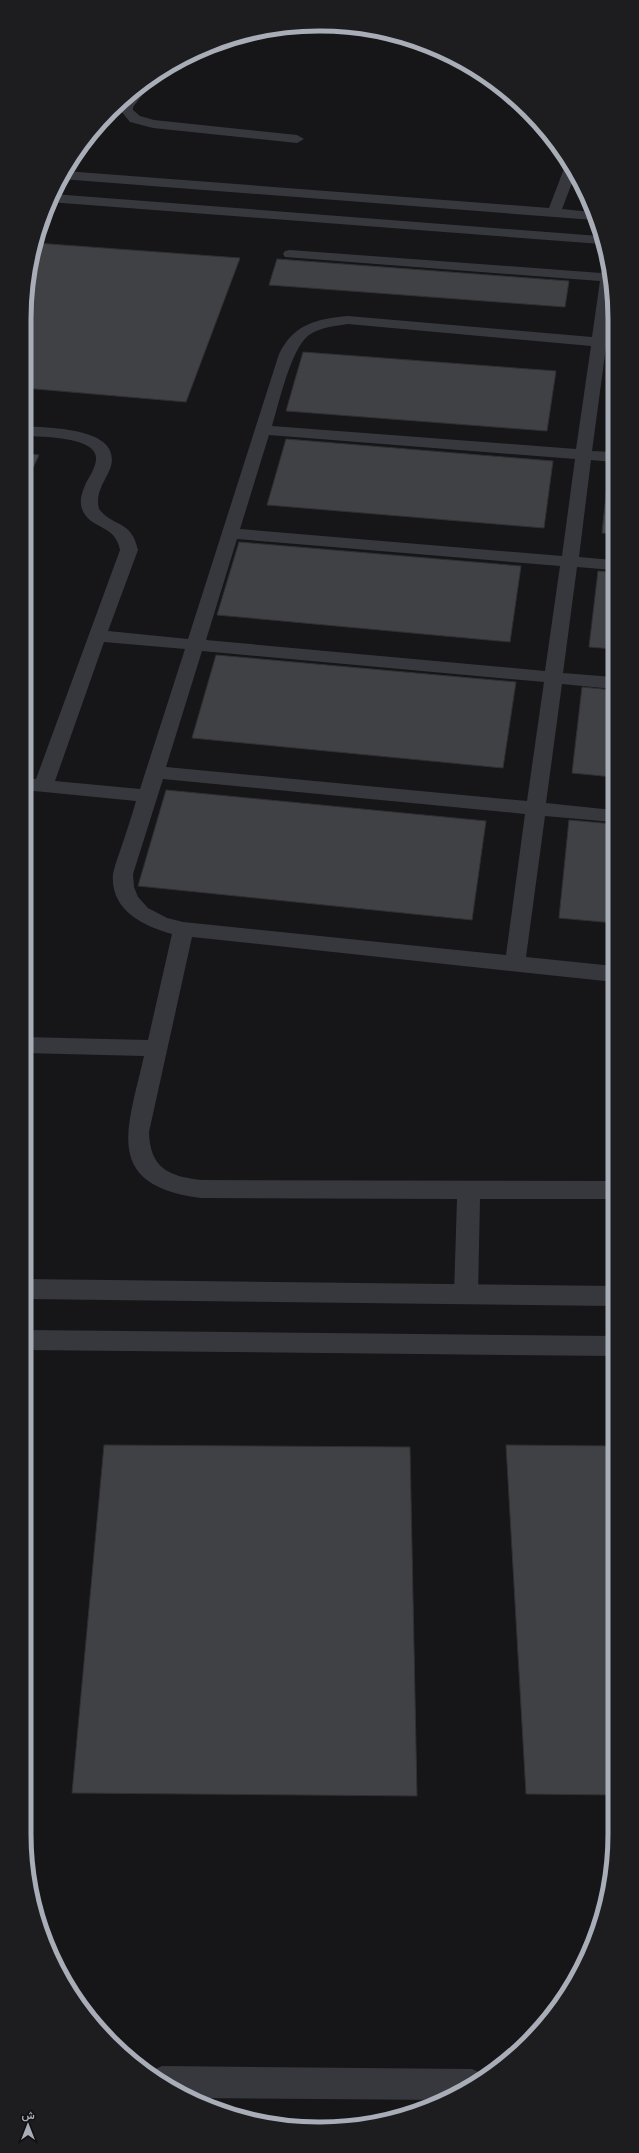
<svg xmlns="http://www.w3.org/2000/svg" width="639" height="2153" viewBox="0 0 639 2153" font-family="Signika,Vazirmatn,sans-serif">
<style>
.building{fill:#404145;stroke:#303034}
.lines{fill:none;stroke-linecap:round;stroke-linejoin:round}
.lane{fill:#37383d;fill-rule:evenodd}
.street{fill:#37383d;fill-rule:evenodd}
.rim{fill:none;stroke:#a8adb8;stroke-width:5}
</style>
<rect width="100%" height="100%" fill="#161618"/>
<g class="building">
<polygon points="36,243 240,258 186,402 24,388 24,320 30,262"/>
<polygon points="277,259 569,281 565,307 269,285"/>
<polygon points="303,352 556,371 547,431 286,411"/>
<polygon points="286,439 553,461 544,528 267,505"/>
<polygon points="24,453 39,455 24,487"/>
<polygon points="609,466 613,466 613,534 602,533"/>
<polygon points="239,542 521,566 510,642 217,615"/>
<polygon points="598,571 613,572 613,649 589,647"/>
<polygon points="216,655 516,682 503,768 192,738"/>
<polygon points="582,687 613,690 613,777 572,773"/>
<polygon points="166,790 486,821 472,920 138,886"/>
<polygon points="569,820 613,824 614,923 559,918"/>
<polygon points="104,1445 410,1447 417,1796 72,1793"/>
<polygon points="506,1445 614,1446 615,1795 526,1794"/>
</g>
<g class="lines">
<g class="lane">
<path d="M151,77L154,80L133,107V110L140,116L154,120L297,135L304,139L297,143L153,128L130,122L121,111C121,97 142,85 151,77Z"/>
<path d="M290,250L601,273L604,265L607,264L612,281L613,296L607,338H613V348L606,347L592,451L613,452V462L591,460L579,557L613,560V570L577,567L563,673L613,677V689L562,684L546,803L613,810V822L545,816L526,957L614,966V982L192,937L149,1132C150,1168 168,1176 201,1180L614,1181V1199H480L478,1294L474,1301L466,1304L458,1301L454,1294L457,1199L201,1198C101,1185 128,1128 144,1056L24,1053V1037L148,1040L172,934C143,926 110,910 113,874C114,868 117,860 119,854C125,836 131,819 136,801L24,790V778L36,779L120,550C115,523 91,531 82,509C79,500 82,492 86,483C90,476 95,468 96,460C99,436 40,437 24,436V426C48,428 125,427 110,469C104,483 95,493 99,509C114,528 131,519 138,550L108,631L188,639L279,354C294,324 316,319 348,316L592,337L600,281L285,257L283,254L285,251ZM348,324L591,346L576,449L272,426C279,403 291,348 309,335C321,327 335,326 348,324ZM269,435L575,459L562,556L240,529ZM237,539L560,566L545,671L206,640ZM104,642L185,649L140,789L55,781ZM202,651L544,682L527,801L166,767ZM163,779L525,814L506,955L183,922L167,918L148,908L138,897L134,887L133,874Z"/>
<polygon points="162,2066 472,2069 483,2074 485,2077 445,2100 188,2098 150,2074 151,2071"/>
</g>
<g class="street">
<polygon points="565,166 568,166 575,175 562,209 591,212 594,220 61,179 65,171 549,208"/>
<polygon points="53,194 599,236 601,244 49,202"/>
<polygon points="24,1279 614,1286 614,1306 24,1299"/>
<polygon points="24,1330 614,1336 614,1356 24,1350"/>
</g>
</g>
<path d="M0 0H639V2153H0ZM319 31H320A288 288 0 0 1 608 319V1834A288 288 0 0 1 320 2122H319A288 288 0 0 1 31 1834V319A288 288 0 0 1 319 31Z" fill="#1d1d20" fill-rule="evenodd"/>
<path class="rim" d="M319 31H320A288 288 0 0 1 608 319V1834A288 288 0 0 1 320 2122H319A288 288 0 0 1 31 1834V319A288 288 0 0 1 319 31Z"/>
<g transform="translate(28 2125)" stroke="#111113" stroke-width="3" paint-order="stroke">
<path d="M0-3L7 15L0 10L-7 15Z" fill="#a8adb8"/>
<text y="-6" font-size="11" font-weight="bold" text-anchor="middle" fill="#a8adb8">ش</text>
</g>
</svg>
